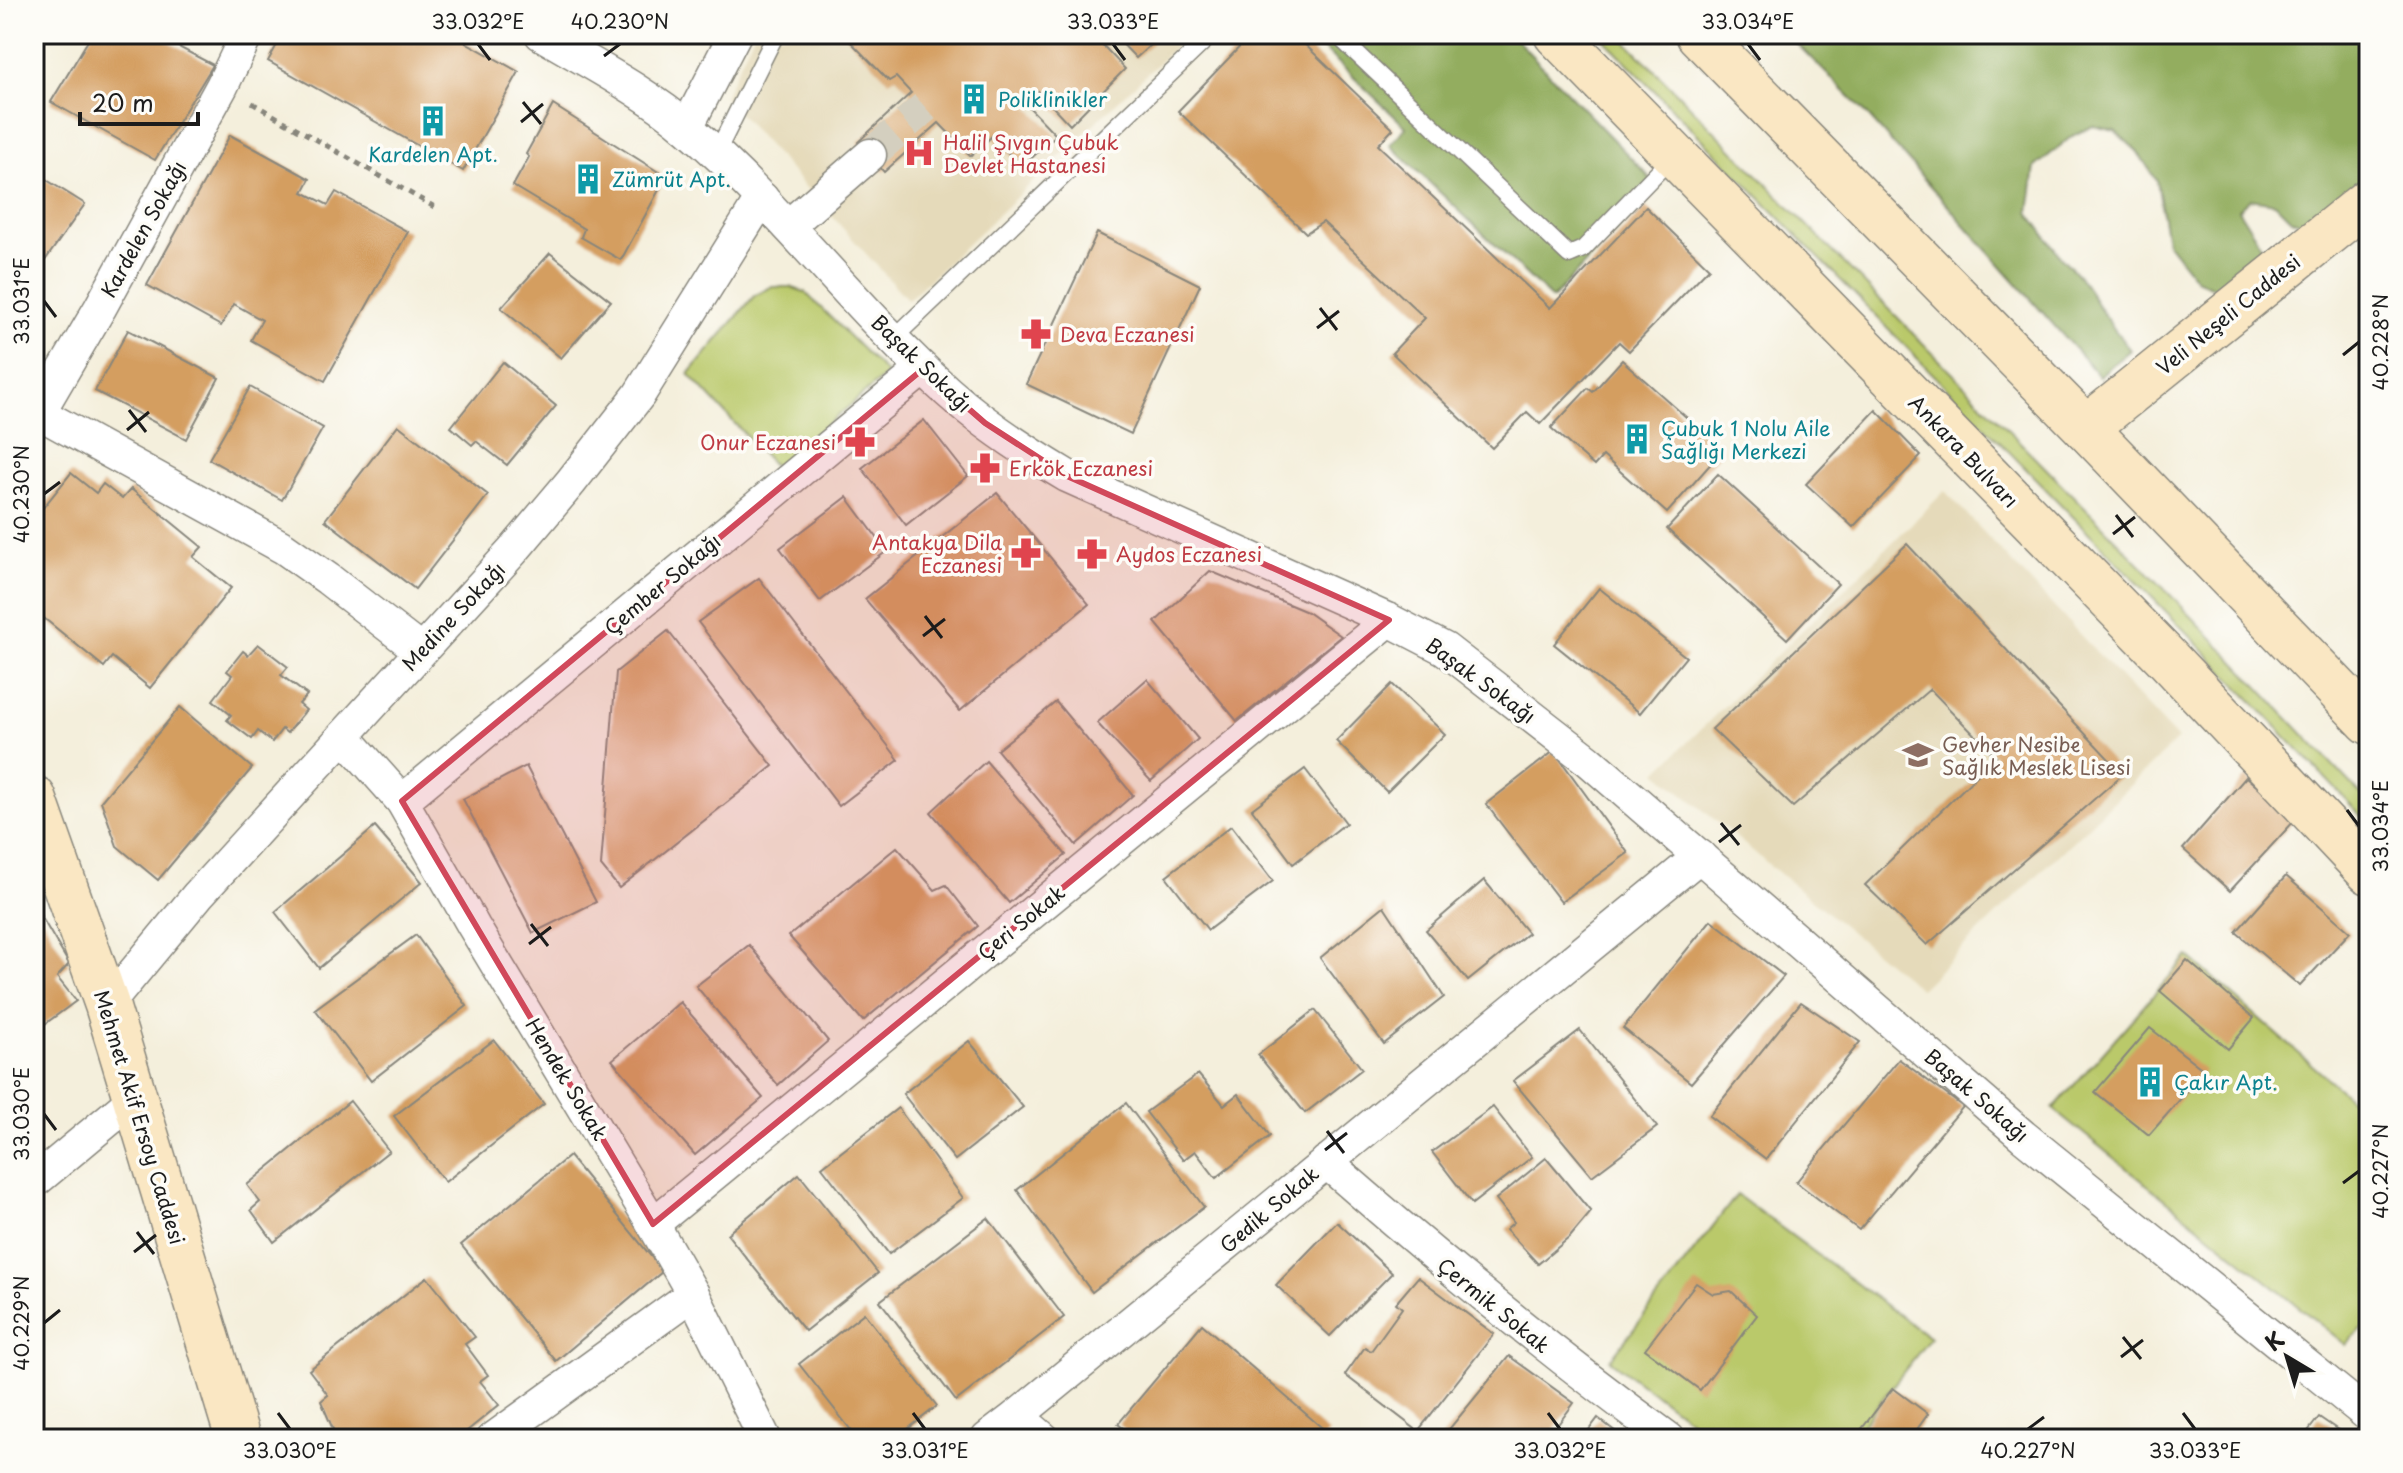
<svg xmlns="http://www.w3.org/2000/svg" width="2403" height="1473" viewBox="0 0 2403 1473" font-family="'Playpen Sans',sans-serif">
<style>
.built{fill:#e5daba}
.green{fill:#bac96b;stroke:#6b7244;stroke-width:2}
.forest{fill:#93ad5f;stroke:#58643e;stroke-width:2}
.building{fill:#d49e60}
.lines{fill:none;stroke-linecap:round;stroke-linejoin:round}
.street-tunnel{stroke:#d4cfbf;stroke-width:32;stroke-dasharray:32 16;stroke-linecap:butt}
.lane-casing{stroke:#88867c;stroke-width:19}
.street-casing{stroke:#88867c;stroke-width:35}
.secondary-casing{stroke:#88867c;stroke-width:47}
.path{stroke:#88867c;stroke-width:5;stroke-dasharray:6 6;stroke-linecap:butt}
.lane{stroke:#fff;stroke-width:16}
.street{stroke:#fff;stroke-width:32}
.secondary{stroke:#fae7c3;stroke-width:44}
.marked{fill:#d1495b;fill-opacity:0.2;stroke:#d1495b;stroke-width:6;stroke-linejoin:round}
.ticks{fill:none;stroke:#1c1c1c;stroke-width:3}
.labels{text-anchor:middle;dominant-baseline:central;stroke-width:7;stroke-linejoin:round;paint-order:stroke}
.culture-label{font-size:20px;fill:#0d838f;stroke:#fdfcf7;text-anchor:start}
.health-label{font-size:20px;fill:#be3a42;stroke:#fdfcf7;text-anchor:start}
.street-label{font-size:20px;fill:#1c1c1c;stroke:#fdfcf7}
.education-label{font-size:20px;fill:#785e54;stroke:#fdfcf7;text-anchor:start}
.neatline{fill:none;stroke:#1c1c1c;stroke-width:3}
.ticks-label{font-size:20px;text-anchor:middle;fill:#1c1c1c}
</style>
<rect width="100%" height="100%" fill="#fdfcf7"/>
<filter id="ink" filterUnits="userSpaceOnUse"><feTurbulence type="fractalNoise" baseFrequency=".0125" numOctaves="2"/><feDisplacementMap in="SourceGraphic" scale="16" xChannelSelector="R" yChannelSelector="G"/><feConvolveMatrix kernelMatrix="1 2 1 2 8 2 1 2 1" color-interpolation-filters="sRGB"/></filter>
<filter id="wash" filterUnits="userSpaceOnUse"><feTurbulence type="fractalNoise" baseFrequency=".006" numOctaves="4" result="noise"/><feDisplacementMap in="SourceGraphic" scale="32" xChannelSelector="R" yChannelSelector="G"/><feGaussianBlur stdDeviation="1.8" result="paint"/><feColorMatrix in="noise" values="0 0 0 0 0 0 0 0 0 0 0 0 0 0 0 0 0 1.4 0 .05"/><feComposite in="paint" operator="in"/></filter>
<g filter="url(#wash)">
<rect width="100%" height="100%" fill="#f4efdc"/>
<g class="built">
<polygon points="754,34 1189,34 908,300 724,97"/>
<polygon points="1945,491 2178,739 1920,989 1657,772"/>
</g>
<g class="green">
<polygon points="1599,34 1619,34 2195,620 2369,803 2369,824 2196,642"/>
<polygon points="771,287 790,287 805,292 887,374 776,468 689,374 754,296"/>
<polygon points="2188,956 2369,1115 2369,1320 2346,1345 2053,1109"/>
<polygon points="1737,1195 1930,1338 1851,1439 1715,1439 1610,1360"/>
</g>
<g class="forest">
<polygon points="1308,34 1511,34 1658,186 1552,299 1390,145 1406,127"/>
<polygon points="1787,34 2369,34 2369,221 2316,230 2291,219 2275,203 2250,199 2238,209 2270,260 2226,294 2196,279 2167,242 2157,181 2137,151 2115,131 2093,126 2072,136 2035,167 2029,212 2061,257 2079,276 2106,318 2130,350 2099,376 1861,108"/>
</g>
<g id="blocks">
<g class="building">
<polygon points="92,34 154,34 213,65 155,160 51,102"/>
<polygon points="283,34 451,34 519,72 463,171 268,61"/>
<polygon points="843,34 1100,34 1096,38 1125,69 1070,125 1038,91 1026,104 1056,135 1022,167 992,136 971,156 939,123 884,172 858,142 911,93 896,77 889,81"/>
<polygon points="1113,34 1162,34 1136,58"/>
<polygon points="1252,34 1294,34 1393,129 1378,145 1550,308 1646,207 1709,268 1629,351 1619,342 1540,424 1527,412 1492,448 1392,353 1425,318 1323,222 1306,233 1178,111"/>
<polygon points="553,105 660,173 660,188 621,260 581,237 584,229 513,186 529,157 526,154"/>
<polygon points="230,135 310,179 303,192 328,205 336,192 408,232 325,381 251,340 262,320 234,304 221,326 147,285"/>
<polygon points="34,172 85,204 34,276"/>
<polygon points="1097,233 1200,285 1131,434 1026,384"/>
<polygon points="550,253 611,301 561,358 501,308"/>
<polygon points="128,330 219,378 186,439 95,391"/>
<polygon points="1622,360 1723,450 1667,513 1603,456 1594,466 1551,428 1588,388 1593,392"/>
<polygon points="503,362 556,406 507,465 476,441 472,445 451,427"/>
<polygon points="250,387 323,428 282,500 209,459"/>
<polygon points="1876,410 1921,456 1853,527 1806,484"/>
<polygon points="924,420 968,476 906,525 862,468"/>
<polygon points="398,425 488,495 415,589 325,520"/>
<polygon points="71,473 96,493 103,484 122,499 131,489 202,547 193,557 231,588 150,688 112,657 104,667 34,610 41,599 34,593 34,519"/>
<polygon points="1718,474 1838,584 1787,639 1667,529"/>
<polygon points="997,493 1089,604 960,711 865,599"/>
<polygon points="847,497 887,551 820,601 780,548"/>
<polygon points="1907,544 2123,774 1927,945 1865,885 1996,757 1930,689 1793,807 1712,729"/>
<polygon points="1210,571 1307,612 1341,636 1237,721 1155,622"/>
<polygon points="759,578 899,760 839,806 698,622"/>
<polygon points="1599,588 1686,657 1640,713 1554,644"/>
<polygon points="668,631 773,766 619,888 601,866 616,672"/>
<polygon points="258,644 288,667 281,675 307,695 299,704 306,710 287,733 282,729 272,742 258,731 252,739 227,720 231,715 213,700 232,675 227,671 243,651 248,655"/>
<polygon points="1147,679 1198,739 1151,781 1097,723"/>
<polygon points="1392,684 1445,734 1387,792 1336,741"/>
<polygon points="1056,702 1133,795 1076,845 997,750"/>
<polygon points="180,707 252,768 158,880 117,846 101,801"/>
<polygon points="1554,751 1628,853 1561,902 1486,804"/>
<polygon points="986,761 1066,855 1009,903 931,812"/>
<polygon points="526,766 596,902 533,933 463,799"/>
<polygon points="1305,769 1346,823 1293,864 1252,809"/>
<polygon points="2246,777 2295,820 2230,891 2183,849"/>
<polygon points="1231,826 1273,881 1208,930 1166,876"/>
<polygon points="375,827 422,882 319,968 275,912"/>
<polygon points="897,847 935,890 946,885 978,926 863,1021 789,936"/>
<polygon points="2286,876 2350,932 2300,986 2236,932"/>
<polygon points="1484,880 1528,933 1468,981 1426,930"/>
<polygon points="1384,906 1444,997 1384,1044 1320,958"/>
<polygon points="38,911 69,964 57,977 76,1001 34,1032 34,914"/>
<polygon points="1711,920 1784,976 1691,1083 1623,1028"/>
<polygon points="416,935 467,1006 371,1081 315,1009"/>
<polygon points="749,945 828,1041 778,1085 696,986"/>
<polygon points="2187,960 2254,1018 2228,1049 2160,991"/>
<polygon points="680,1002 763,1098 695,1155 612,1060"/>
<polygon points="1801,1002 1860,1042 1766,1159 1709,1116"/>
<polygon points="1315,1010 1362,1069 1305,1113 1258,1055"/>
<polygon points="2150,1028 2205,1071 2149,1135 2095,1092"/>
<polygon points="1580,1030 1657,1127 1592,1176 1513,1081"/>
<polygon points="494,1040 544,1104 445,1182 394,1116"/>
<polygon points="969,1041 1023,1107 955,1160 903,1094"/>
<polygon points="1899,1059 1963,1107 1859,1230 1796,1182"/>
<polygon points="1198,1074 1224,1105 1238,1094 1270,1136 1216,1178 1195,1151 1183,1160 1146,1112"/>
<polygon points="350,1101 389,1151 274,1242 251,1210 260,1202 247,1185"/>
<polygon points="1126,1103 1204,1207 1092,1292 1017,1190"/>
<polygon points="1493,1107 1532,1157 1472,1204 1432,1152"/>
<polygon points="898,1108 963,1198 889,1254 822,1167"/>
<polygon points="569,1156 663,1271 556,1361 461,1245"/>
<polygon points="1546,1158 1591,1212 1570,1237 1538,1264 1506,1229 1514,1222 1496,1199"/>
<polygon points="799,1174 878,1273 805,1331 727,1234"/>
<polygon points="988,1218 1064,1317 956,1401 880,1301"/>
<polygon points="1337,1222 1392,1273 1330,1336 1276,1285"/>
<polygon points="427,1277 475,1337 465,1344 488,1375 480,1381 499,1405 457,1439 337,1439 321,1401 328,1395 309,1370"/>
<polygon points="1418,1277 1494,1334 1418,1431 1345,1375 1365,1347 1371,1351 1402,1308 1396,1303"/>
<polygon points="1696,1283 1713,1294 1731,1291 1757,1315 1700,1390 1645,1349"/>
<polygon points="864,1313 937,1406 895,1439 858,1439 799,1364"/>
<polygon points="1202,1324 1328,1433 1322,1439 1137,1439 1118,1424"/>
<polygon points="1509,1356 1574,1403 1547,1439 1441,1439"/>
<polygon points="1893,1388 1928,1414 1910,1439 1854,1439"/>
<polygon points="2319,1417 2351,1439 2302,1439"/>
<polygon points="1598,1418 1625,1439 1582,1439"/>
</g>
</g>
</g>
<g filter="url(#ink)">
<use href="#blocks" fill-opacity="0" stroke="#88867c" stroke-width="2"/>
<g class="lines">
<polyline class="street-tunnel" points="870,155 925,107"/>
<g class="lane-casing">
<g id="lane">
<polyline points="1336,34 1569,255 1583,249 1673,156"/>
<polyline points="716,154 776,34"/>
<polyline points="894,338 1212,34"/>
</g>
</g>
<g class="street-casing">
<g id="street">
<path d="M541,34C588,62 648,93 689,129C782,209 856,310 948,392C985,425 1025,451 1067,476L1389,620L1445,649L1588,760L2023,1136L2369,1416"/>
<polyline points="687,127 735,34"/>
<polyline points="788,226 870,155"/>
<polyline points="39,413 284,548 328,579 421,651"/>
<polyline points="34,421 100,308 222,86 247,34"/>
<polyline points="344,736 402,801 474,927 653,1224 693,1294 765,1439"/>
<polyline points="402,801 923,369"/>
<polyline points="107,1005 198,895 512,552 571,482 639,395 762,198"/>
<path d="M1326,1162C1437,1259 1550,1352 1669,1439"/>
<polyline points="34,1182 135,1098"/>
<polyline points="653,1224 1389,620"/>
<polyline points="1017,1416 1044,1439"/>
<polyline points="493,1439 693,1294"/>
<polyline points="987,1439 1017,1416 1700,856"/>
</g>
</g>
<g class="secondary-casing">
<g id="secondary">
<polyline points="1556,34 2165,656 2369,872"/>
<polyline points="1698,34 2086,428 2369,722"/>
<polyline points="2086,428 2369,200"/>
<polyline points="34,798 107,1005 238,1439"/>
</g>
</g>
<polyline class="path" points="252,103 438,209"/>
<use href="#lane" class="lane"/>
<use href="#street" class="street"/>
<use href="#secondary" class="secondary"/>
</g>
</g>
<path class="marked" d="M923,369L985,423L1067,476L1389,620L653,1224L402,801Z"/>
<path class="ticks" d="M478,44L490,60M1113,44L1125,60M1748,44L1760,60M604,56L620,44M523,102L541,124M521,122L543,104M44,301L56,317M1320,308L1337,330M1317,328L1339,311M2343,355L2359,342M129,410L146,432M127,430L149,412M44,494L60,482M2116,515L2133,537M2113,534L2135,517M925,616L942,638M923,636L945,619M2347,810L2359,826M1721,823L1739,845M1719,842L1741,825M531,924L548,946M529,944L551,927M44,1114L56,1130M1327,1131L1344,1153M1325,1150L1347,1133M2343,1183L2359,1171M137,1232L154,1254M134,1252L156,1235M44,1323L60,1310M2123,1337L2141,1359M2121,1357L2143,1340M278,1413L290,1429M913,1413L925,1429M1548,1413L1560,1429M2183,1413L2195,1429M2028,1429L2044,1417"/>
<defs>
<g id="building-bare" transform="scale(2.4)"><path d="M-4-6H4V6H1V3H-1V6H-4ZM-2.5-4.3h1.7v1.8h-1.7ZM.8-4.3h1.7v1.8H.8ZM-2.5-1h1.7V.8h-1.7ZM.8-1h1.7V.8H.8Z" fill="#0f9aa8" stroke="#fdfcf7" stroke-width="2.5" paint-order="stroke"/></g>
<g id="hospital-bare" transform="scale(2.4)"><path d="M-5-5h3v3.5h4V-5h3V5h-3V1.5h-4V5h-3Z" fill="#e0444e" stroke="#fdfcf7" stroke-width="2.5" paint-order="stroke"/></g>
<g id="pharmacy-bare" transform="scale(2.4)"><path d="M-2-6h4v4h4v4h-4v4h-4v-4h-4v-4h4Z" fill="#e0444e" stroke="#fdfcf7" stroke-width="2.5" paint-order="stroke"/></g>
<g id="school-bare" transform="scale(2.4)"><path d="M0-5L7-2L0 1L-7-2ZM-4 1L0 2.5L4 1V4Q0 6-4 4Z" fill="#8d6e63" stroke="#fdfcf7" stroke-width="2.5" paint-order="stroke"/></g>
</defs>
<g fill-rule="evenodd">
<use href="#building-bare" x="974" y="99"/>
<use href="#building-bare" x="433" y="121"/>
<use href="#hospital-bare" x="919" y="153"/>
<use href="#building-bare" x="588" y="179"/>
<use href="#pharmacy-bare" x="1036" y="334"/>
<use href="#building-bare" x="1637" y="439"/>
<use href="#pharmacy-bare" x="860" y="442"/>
<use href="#pharmacy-bare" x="985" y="468"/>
<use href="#pharmacy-bare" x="1026" y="553"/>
<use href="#pharmacy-bare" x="1092" y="554"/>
<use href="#school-bare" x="1918" y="755"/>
<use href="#building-bare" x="2150" y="1082"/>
</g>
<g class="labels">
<g class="culture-label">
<text x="998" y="99">Poliklinikler</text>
<text x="433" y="154" text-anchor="middle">Kardelen Apt.</text>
<text x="612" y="179">Zümrüt Apt.</text>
<text x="1661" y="428">Çubuk 1 Nolu Aile<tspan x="1661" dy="23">Sağlığı Merkezi</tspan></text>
<text x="2174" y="1082">Çakır Apt.</text>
</g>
<g class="health-label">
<text x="943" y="142">Halil Şıvgın Çubuk<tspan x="943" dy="23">Devlet Hastanesi</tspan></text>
<text x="1060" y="334">Deva Eczanesi</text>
<text x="836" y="442" text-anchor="end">Onur Eczanesi</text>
<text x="1009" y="468">Erkök Eczanesi</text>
<text x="1002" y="542" text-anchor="end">Antakya Dila<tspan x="1002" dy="23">Eczanesi</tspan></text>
<text x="1116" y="554">Aydos Eczanesi</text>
</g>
<g class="street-label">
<text transform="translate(143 229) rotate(-61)">Kardelen Sokağı</text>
<text transform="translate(2228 314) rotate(-39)">Veli Neşeli Caddesi</text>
<text transform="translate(922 363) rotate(44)">Başak Sokağı</text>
<text transform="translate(1964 451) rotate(46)">Ankara Bulvarı</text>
<text transform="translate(662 584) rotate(-40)">Çember Sokağı</text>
<text transform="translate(453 616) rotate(-47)">Medine Sokağı</text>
<text transform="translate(1481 680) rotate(36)">Başak Sokağı</text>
<text transform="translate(1021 922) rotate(-39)">Çeri Sokak</text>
<text transform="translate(567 1079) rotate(59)">Hendek Sokak</text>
<text transform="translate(1977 1095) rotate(41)">Başak Sokağı</text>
<text transform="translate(140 1117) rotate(73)">Mehmet Akif Ersoy Caddesi</text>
<text transform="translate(1269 1209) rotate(-40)">Gedik Sokak</text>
<text transform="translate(1494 1305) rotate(39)">Çermik Sokak</text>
</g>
<g class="education-label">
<text x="1942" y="744">Gevher Nesibe<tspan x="1942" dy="23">Sağlık Meslek Lisesi</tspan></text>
</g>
</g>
<rect width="2403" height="1473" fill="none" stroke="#fdfcf7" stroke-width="88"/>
<g transform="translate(2287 1357) rotate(322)" stroke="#fdfcf7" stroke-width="6" paint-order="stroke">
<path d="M0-6L14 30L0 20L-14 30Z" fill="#1c1c1c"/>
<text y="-12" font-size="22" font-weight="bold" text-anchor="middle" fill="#1c1c1c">K</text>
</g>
<path d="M80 112v12h118v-12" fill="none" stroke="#1c1c1c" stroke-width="4"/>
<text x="92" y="112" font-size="24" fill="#1c1c1c" stroke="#fdfcf7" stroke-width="6" paint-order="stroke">20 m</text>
<rect x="44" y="44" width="2315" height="1385" class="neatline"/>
<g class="ticks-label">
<text x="478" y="29">33.032°E</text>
<text x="620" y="29">40.230°N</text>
<text x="1113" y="29">33.033°E</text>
<text x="1748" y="29">33.034°E</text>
<text transform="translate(22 301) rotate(-90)" y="7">33.031°E</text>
<text transform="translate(2381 342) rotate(-90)" y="7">40.228°N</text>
<text transform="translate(22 494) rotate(-90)" y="7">40.230°N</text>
<text transform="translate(2381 826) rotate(-90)" y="7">33.034°E</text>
<text transform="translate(22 1114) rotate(-90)" y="7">33.030°E</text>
<text transform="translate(2381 1171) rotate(-90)" y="7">40.227°N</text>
<text transform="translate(22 1323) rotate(-90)" y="7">40.229°N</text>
<text x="290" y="1458">33.030°E</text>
<text x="925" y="1458">33.031°E</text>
<text x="1560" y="1458">33.032°E</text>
<text x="2028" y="1458">40.227°N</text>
<text x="2195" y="1458">33.033°E</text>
</g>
</svg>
